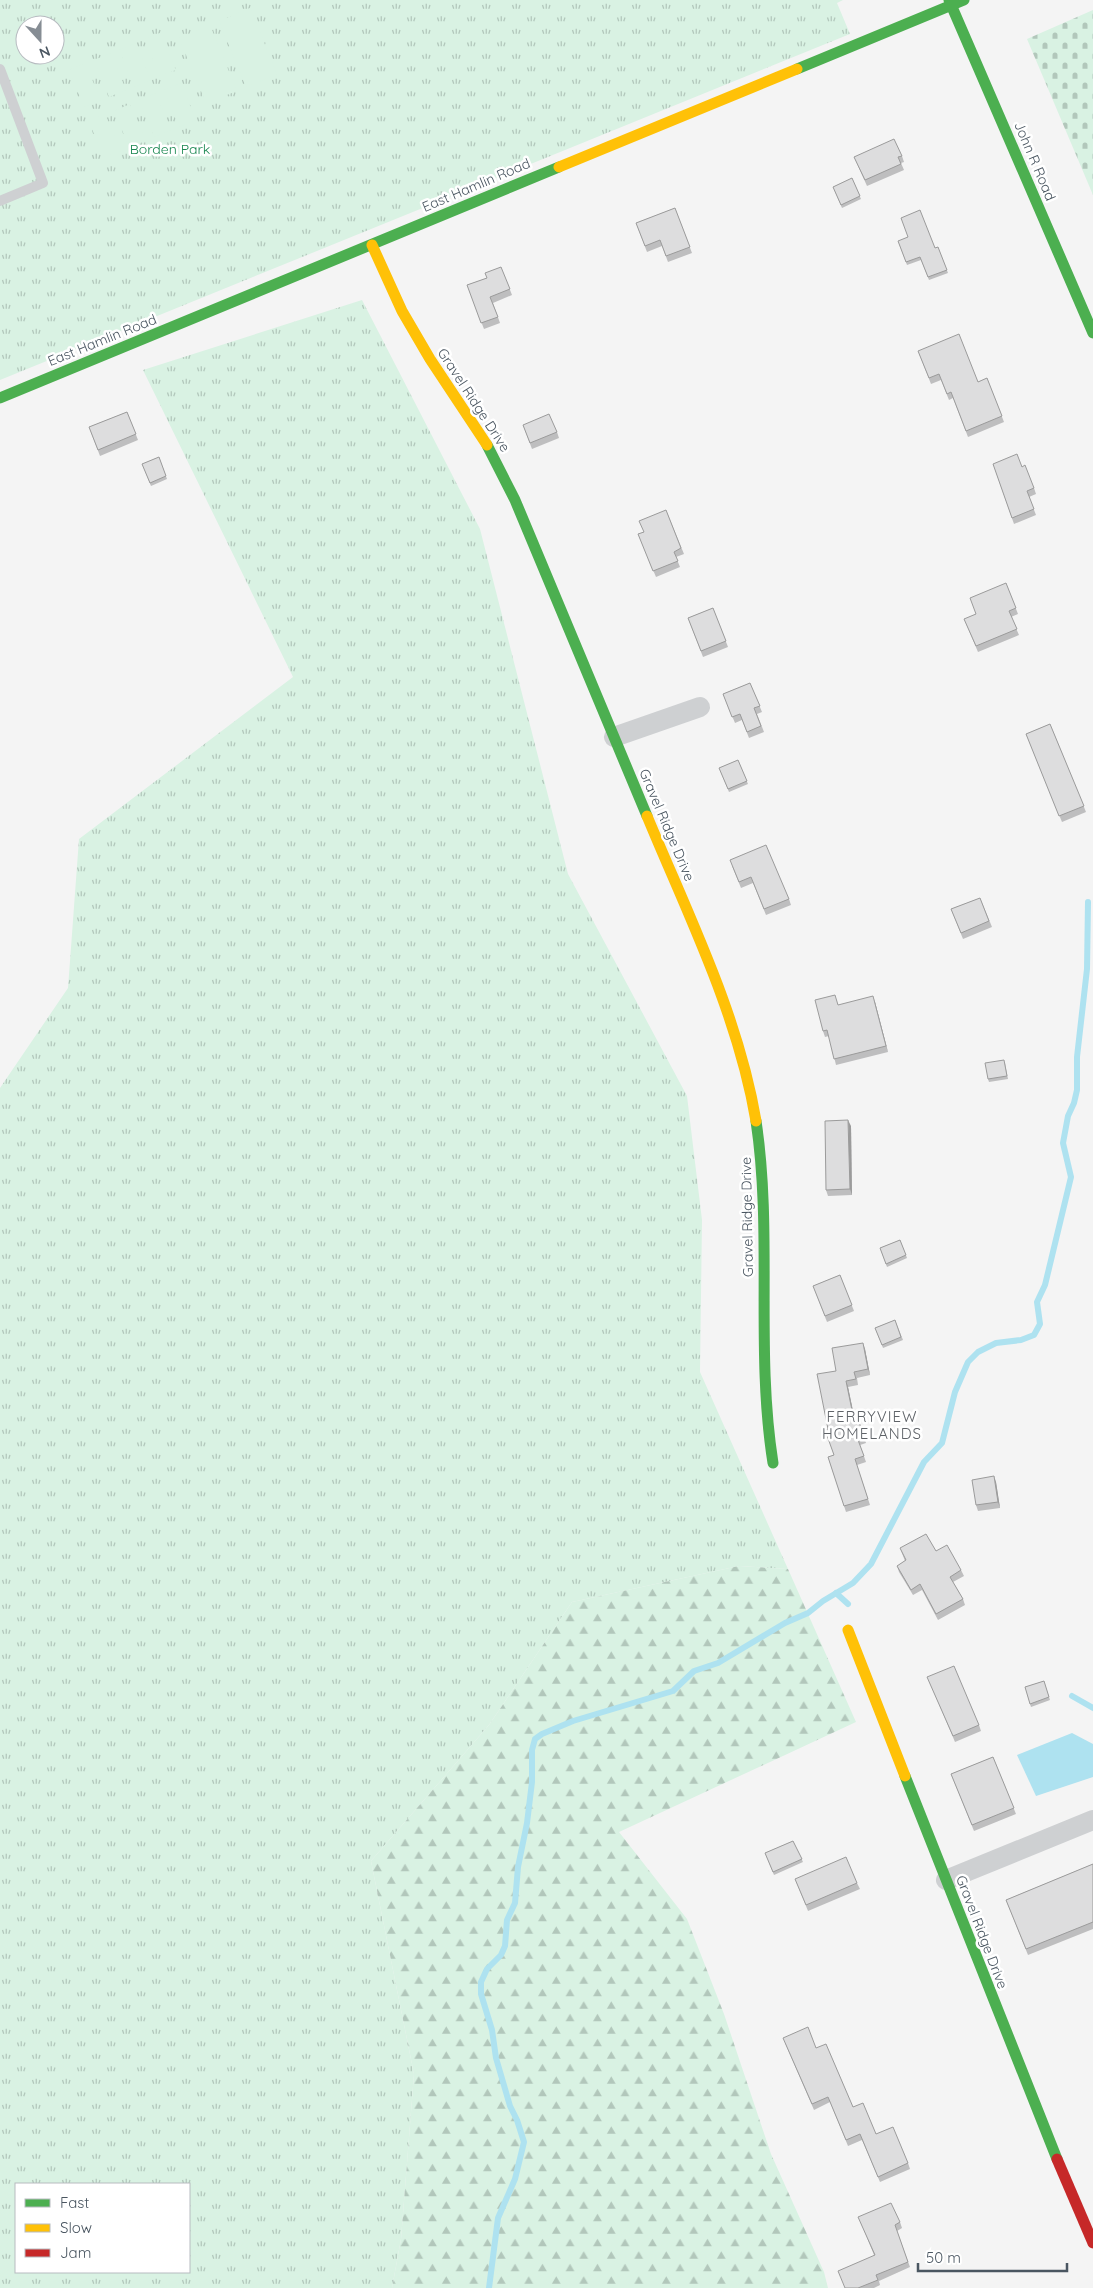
<svg xmlns="http://www.w3.org/2000/svg" width="1093" height="2288" viewBox="0 0 1093 2288" font-family="Quicksand,sans-serif">
<style>
.grass{fill:url(#grass-tufts);fill-rule:evenodd}
.forest{fill:url(#forest-firs)}
.cemetery{fill:url(#cemetery-stones)}
.garden{fill:#d9f2e3}
.water{fill:#aee2f0}
.lines{fill:none;stroke-linecap:round;stroke-linejoin:round}
.stream{stroke:#aee2f0;stroke-width:6}
.lane{stroke:#ced0d2;stroke-width:10}
.street{stroke:#ced0d2;stroke-width:20}
.fast{stroke:#4caf50;stroke-width:11}
.slow{stroke:#ffc107;stroke-width:11}
.jam{stroke:#c62828;stroke-width:11}
.wall{fill:#bebebf}
.shaded-wall{fill:#9b9b9b}
.building{fill:#ddddde;stroke:#9b9b9b}
.labels{text-anchor:middle;dominant-baseline:central;stroke-width:5;stroke-linejoin:round;paint-order:stroke}
.park-label{font-size:14px;fill:#17864f;stroke:#fff}
.street-label{font-size:14px;fill:#4a5661;stroke:#fff}
.neighbourhood-label{font-size:15px;letter-spacing:1px;fill:#5f6368;stroke:#fff}
</style>
<defs>
<pattern id="grass-tufts" width="24" height="20" patternUnits="userSpaceOnUse" patternTransform="scale(1.25)"><rect width="24" height="20" fill="#d9f2e3"/><path d="M3 7l-1-3M5 7V3M7 7l1-3M15 17l-1-3M17 17v-4M19 17l1-3" fill="none" stroke="#b2c7bb"/></pattern>
<pattern id="forest-firs" width="22" height="20" patternUnits="userSpaceOnUse" patternTransform="scale(1.25)"><rect width="22" height="20" fill="#d9f2e3"/><path d="M5 1l3.5 6h-7zM16 11l3.5 6h-7z" fill="#b2c7bb"/></pattern>
<pattern id="cemetery-stones" width="16" height="16" patternUnits="userSpaceOnUse" patternTransform="scale(1.25)"><rect width="16" height="16" fill="#d9f2e3"/><path d="M2 7V4a2 2 0 0 1 4 0v3zM10 15v-3a2 2 0 0 1 4 0v3z" fill="#b2c7bb"/></pattern>
</defs>
<rect width="100%" height="100%" fill="#f4f4f4"/>
<g class="grass">
<path d="M0,0H843L837,3L850,34L0,380ZM25,25H55V55H25Z"/>
<path d="M362,300L480,529L568,874L687,1096L702,1220L700,1372L788,1569L739,1566L572,1602L489,1725L371,1861L414,2074L401,2239L392,2288H0V1088L68,988L79,839L293,677L143,370ZM16,2184H189V2272H16Z"/>
</g>
<polygon class="forest" points="739,1566 788,1569 856,1722 619,1832 687,1919 724,2014 771,2154 824,2272 828,2288 392,2288 401,2239 414,2074 371,1861 489,1725 572,1602"/>
<polygon class="cemetery" points="1093,10 1093,195 1027,39"/>
<g class="garden">
<polygon points="250,8 277,74 246,87 219,21"/>
<polygon points="210,25 237,91 206,103 179,38"/>
<polygon points="160,33 176,70 159,76 144,39"/>
<polygon points="136,43 151,80 134,87 119,50"/>
<polygon points="111,53 126,90 109,97 94,60"/>
<polygon points="85,63 101,100 84,107 69,70"/>
<polygon points="181,83 196,120 179,127 164,90"/>
<polygon points="156,93 171,130 154,137 139,100"/>
<polygon points="130,104 146,141 129,147 114,111"/>
<polygon points="105,114 121,151 104,157 88,120"/>
</g>
<polygon class="water" points="1072,1733 1093,1744 1093,1777 1036,1796 1017,1755"/>
<g class="lines">
<g class="stream">
<polyline points="836,1593 848,1604"/>
<polyline points="1072,1696 1093,1708"/>
<polyline points="489,2288 498,2218 515,2179 524,2142 517,2120 510,2106 496,2058 492,2030 481,1994 481,1982 487,1969 501,1955 505,1946 507,1920 515,1903 518,1867 527,1823 532,1782 532,1750 535,1739 542,1734 573,1721 673,1691 694,1671 718,1663 785,1623 808,1613 823,1601 853,1583 871,1564 924,1462 942,1443 955,1392 968,1362 978,1352 996,1343 1021,1340 1034,1335 1040,1324 1037,1302 1045,1285 1071,1177 1063,1143 1068,1116 1074,1103 1077,1090 1077,1057 1087,969 1088,902"/>
</g>
<polyline class="lane" points="0,69 43,183 0,201"/>
<g class="street">
<polyline points="614,737 700,707"/>
<polyline points="946,1880 1093,1820"/>
</g>
<g class="fast">
<polyline points="949,0 1093,333"/>
<polyline points="797,69 964,0"/>
<polyline points="0,398 559,167"/>
<polyline points="487,445 515,500 647,816"/>
<path d="M756,1121C773,1234 755,1349 773,1463"/>
<polyline points="905,1776 1057,2159"/>
</g>
<g class="slow">
<polyline points="559,167 797,69"/>
<polyline points="372,245 402,311 430,359 487,445"/>
<path d="M647,816C688,915 738,1014 756,1121"/>
<polyline points="848,1630 905,1776"/>
</g>
<polyline class="jam" points="1057,2159 1093,2243"/>
</g>
<g class="wall">
<polygon points="902,156 904,162 901,163 904,170 867,186 854,157"/>
<polygon points="852,178 861,199 842,208 833,187"/>
<polygon points="675,208 692,253 668,262 662,246 647,252 636,223"/>
<polygon points="898,241 935,248 938,247 948,273 929,280 921,260 907,265"/>
<polygon points="501,267 512,295 493,303 500,323 484,329 467,285 487,278"/>
<polygon points="918,351 978,382 987,378 1004,422 968,437 953,398 949,400 941,380 931,384"/>
<polygon points="127,412 138,440 100,456 89,427"/>
<polygon points="523,425 557,432 559,438 532,449"/>
<polygon points="159,457 167,479 151,486 142,464"/>
<polygon points="993,464 1022,467 1034,488 1036,494 1029,497 1036,515 1014,524"/>
<polygon points="666,510 684,554 676,557 680,567 656,577 638,534 644,532"/>
<polygon points="1006,583 1018,614 1011,617 1019,635 978,652 964,619 976,614"/>
<polygon points="713,608 728,647 703,657 688,618"/>
<polygon points="750,683 762,712 757,714 764,732 749,738 742,720 735,723 723,694"/>
<polygon points="1050,724 1086,812 1062,822 1026,734"/>
<polygon points="738,760 748,784 729,792 719,768"/>
<polygon points="732,866 789,899 791,905 766,915 753,883 741,888"/>
<polygon points="980,898 992,927 963,939 951,909"/>
<polygon points="875,1002 888,1052 836,1065 829,1036 825,1037 823,1031"/>
<polygon points="1005,1063 1008,1079 989,1082 988,1079"/>
<polygon points="851,1126 852,1195 828,1196 826,1190"/>
<polygon points="900,1240 907,1258 887,1267 880,1248"/>
<polygon points="840,1275 854,1311 827,1322 813,1286"/>
<polygon points="895,1320 903,1340 883,1348 875,1328"/>
<polygon points="865,1349 870,1375 857,1378 858,1385 848,1387 855,1420 858,1419 866,1443 860,1445 866,1462 857,1465 870,1505 846,1512 828,1457 834,1455 828,1429 836,1371"/>
<polygon points="996,1482 1000,1508 978,1511 976,1505"/>
<polygon points="900,1548 936,1551 961,1570 964,1576 953,1582 963,1599 965,1605 938,1620 922,1590 913,1595 899,1572 897,1566 905,1561"/>
<polygon points="1044,1681 1050,1700 1031,1707 1025,1687"/>
<polygon points="930,1683 979,1725 981,1731 955,1742"/>
<polygon points="993,1757 1016,1814 974,1831 951,1774"/>
<polygon points="793,1841 803,1862 774,1875 765,1853"/>
<polygon points="1093,1864 1093,1929 1028,1955 1006,1900"/>
<polygon points="795,1879 857,1883 860,1889 808,1911"/>
<polygon points="785,2043 816,2048 853,2107 876,2134 908,2163 910,2169 880,2182 862,2140 848,2146 830,2102 814,2110"/>
<polygon points="900,2222 902,2228 897,2231 910,2267 879,2281 880,2285 874,2288 845,2288 874,2255 861,2223"/>
</g>
<g class="shaded-wall">
<polygon points="873,996 875,1002 888,1052 886,1046"/>
<polygon points="848,1120 851,1126 852,1195 850,1189"/>
<polygon points="863,1343 865,1349 870,1375 868,1369"/>
<polygon points="846,1381 848,1387 856,1426 854,1420"/>
<polygon points="994,1476 996,1482 1000,1508 998,1502"/>
</g>
<g class="building">
<polygon points="894,139 902,156 898,157 901,164 865,180 854,157"/>
<polygon points="852,178 860,196 841,205 833,187"/>
<polygon points="675,208 690,247 666,256 660,240 645,246 636,223"/>
<polygon points="920,210 935,248 938,247 947,270 928,277 920,257 906,262 898,241 908,237 901,218"/>
<polygon points="501,267 510,289 490,297 498,317 481,323 467,285 487,278 485,273"/>
<polygon points="959,334 978,382 987,378 1002,416 966,431 951,392 947,394 939,374 929,378 918,351"/>
<polygon points="127,412 136,434 98,450 89,427"/>
<polygon points="549,414 557,432 530,443 523,425"/>
<polygon points="1017,454 1022,467 1025,465 1034,488 1027,491 1034,509 1012,518 993,464"/>
<polygon points="159,457 166,476 150,483 142,464"/>
<polygon points="666,510 681,548 674,552 678,561 653,571 638,534 644,532 639,521"/>
<polygon points="1006,583 1016,608 1009,611 1017,629 976,646 964,619 976,614 970,598"/>
<polygon points="713,608 726,641 701,651 688,618"/>
<polygon points="750,683 760,706 754,708 761,726 747,732 740,714 732,717 723,694"/>
<polygon points="1050,724 1084,806 1059,816 1026,734"/>
<polygon points="738,760 747,781 728,789 719,768"/>
<polygon points="766,845 789,899 764,909 751,877 739,882 730,860"/>
<polygon points="980,898 989,921 961,933 951,909"/>
<polygon points="835,995 838,1005 873,996 886,1046 834,1059 827,1030 823,1031 815,1000"/>
<polygon points="1004,1060 1007,1076 988,1079 985,1063"/>
<polygon points="848,1120 850,1189 826,1190 825,1121"/>
<polygon points="900,1240 906,1255 886,1264 880,1248"/>
<polygon points="840,1275 852,1305 825,1316 813,1286"/>
<polygon points="895,1320 901,1337 882,1345 875,1328"/>
<polygon points="863,1343 868,1369 854,1372 856,1379 846,1381 854,1420 858,1419 864,1437 858,1440 864,1456 855,1459 868,1499 844,1506 828,1457 834,1455 825,1430 828,1429 817,1374 836,1371 832,1348"/>
<polygon points="994,1476 998,1502 976,1505 972,1480"/>
<polygon points="926,1534 936,1551 947,1545 961,1570 950,1577 963,1599 936,1614 920,1584 911,1590 897,1566 906,1560 900,1548"/>
<polygon points="954,1666 979,1725 953,1736 927,1677"/>
<polygon points="1044,1681 1049,1697 1030,1704 1025,1687"/>
<polygon points="993,1757 1014,1808 972,1825 951,1774"/>
<polygon points="793,1841 802,1859 773,1872 765,1853"/>
<polygon points="846,1857 857,1883 806,1905 795,1879"/>
<polygon points="1093,1864 1093,1922 1026,1949 1006,1900"/>
<polygon points="808,2027 816,2048 826,2044 853,2107 863,2103 876,2134 893,2127 908,2163 878,2177 860,2134 846,2140 828,2097 812,2104 783,2038"/>
<polygon points="891,2203 900,2222 895,2225 908,2262 876,2275 878,2280 858,2288 845,2288 838,2271 875,2255 858,2217"/>
</g>
<g class="labels">
<g class="park-label">
<text x="170" y="149">Borden Park</text>
</g>
<g class="street-label">
<text transform="translate(1035 161) rotate(67)">John R Road</text>
<text transform="translate(476 185) rotate(-23)">East Hamlin Road</text>
<text transform="translate(102 340) rotate(-22)">East Hamlin Road</text>
<text transform="translate(474 400) rotate(57)">Gravel Ridge Drive</text>
<text transform="translate(667 825) rotate(67)">Gravel Ridge Drive</text>
<text transform="translate(747 1217) rotate(-91)">Gravel Ridge Drive</text>
<text transform="translate(982 1932) rotate(69)">Gravel Ridge Drive</text>
</g>
<g class="neighbourhood-label">
<text x="872" y="1416">FERRYVIEW<tspan x="872" dy="17">HOMELANDS</tspan></text>
</g>
</g>
<rect x="15" y="2183" width="175" height="90" fill="#ffffff" stroke="#b7bbc0"/>
<rect x="25" y="2199" width="25" height="8" fill="#4caf50" stroke="#b7bbc0"/>
<text x="60" y="2208" font-size="15" fill="#4a5661">Fast</text>
<rect x="25" y="2224" width="25" height="8" fill="#ffc107" stroke="#b7bbc0"/>
<text x="60" y="2233" font-size="15" fill="#4a5661">Slow</text>
<rect x="25" y="2249" width="25" height="8" fill="#c62828" stroke="#b7bbc0"/>
<text x="60" y="2258" font-size="15" fill="#4a5661">Jam</text>
<g transform="translate(40 40) rotate(159)"><circle r="24" fill="#ffffff" stroke="#b7bbc0"/>
<path d="M0-4L9 19L0 12L-9 19Z" fill="#868d94"/>
<text y="-8" font-size="14" font-weight="bold" text-anchor="middle" fill="#4a5661">N</text>
</g>
<path d="M918 2263v8h149v-8" fill="none" stroke="#4a5661" stroke-width="2.5"/>
<text x="926" y="2263" font-size="15" fill="#4a5661" stroke="#ffffff" stroke-width="4" paint-order="stroke">50 m</text>
</svg>
